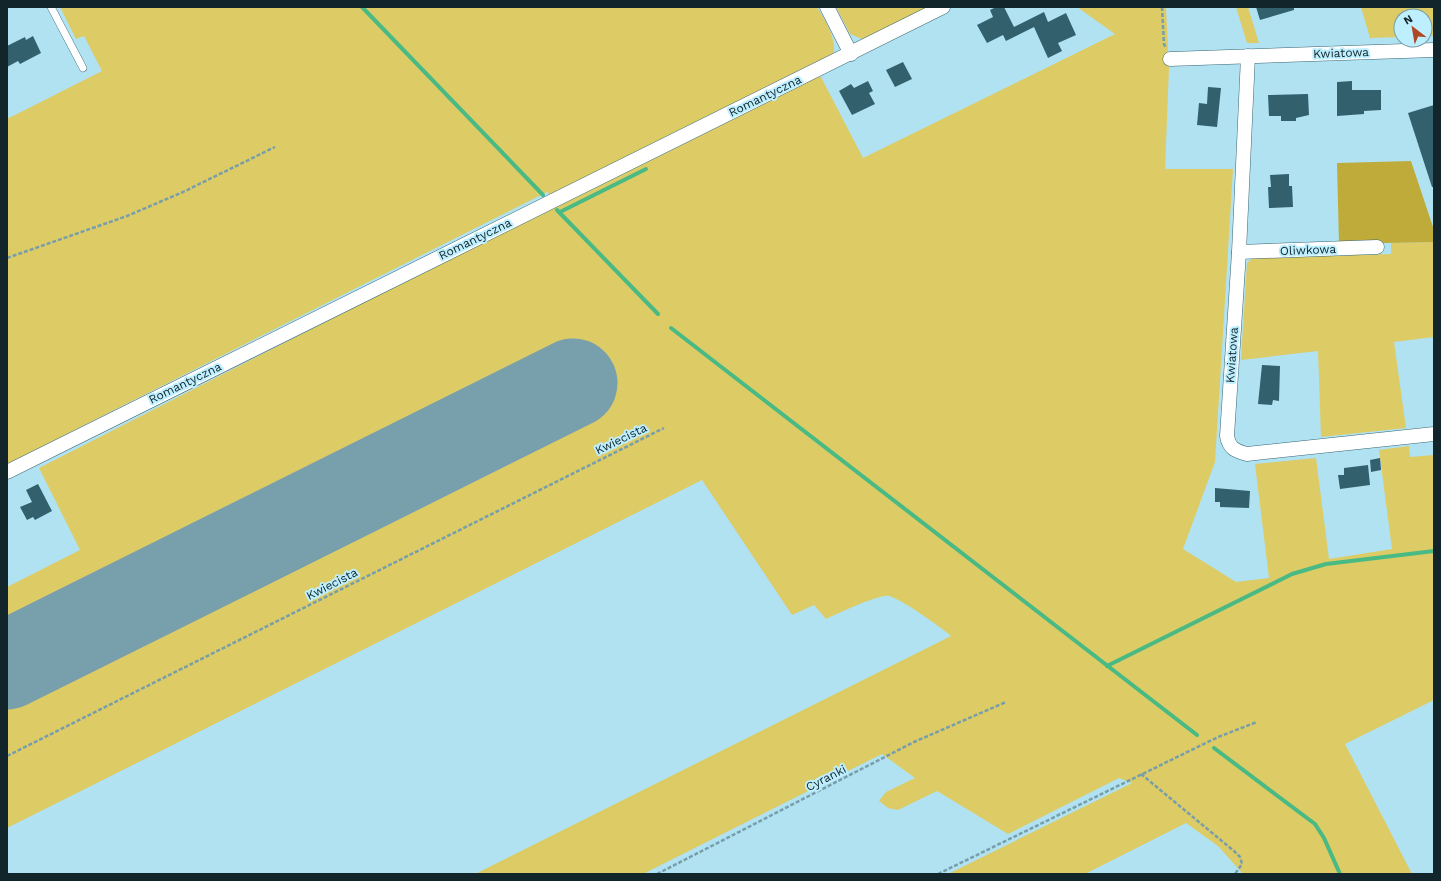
<svg xmlns="http://www.w3.org/2000/svg" width="1441" height="881" viewBox="0 0 1441 881" font-family="'Work Sans',sans-serif">
<style>
.green{fill:#ddcb66}
.forest{fill:#bfab3a}
.lines{fill:none;stroke-linecap:round;stroke-linejoin:round}
.stream{stroke:#49ba84;stroke-width:4}
.runway{stroke:#789fac;stroke-width:89}
.building{fill:#32606d}
.service-casing{stroke:#386674;stroke-width:8}
.minor-casing{stroke:#386674;stroke-width:15}
.path{stroke:#779eaa;stroke-width:2.5;stroke-dasharray:4 2;stroke-linecap:butt}
.service{stroke:#fff;stroke-width:7}
.minor{stroke:#fff;stroke-width:14}
.labels{text-anchor:middle;dominant-baseline:central;stroke-width:4;stroke-linejoin:round;paint-order:stroke}
.street-label{font-size:12px;fill:#12252b;stroke:#beefff}
</style>
<rect width="100%" height="100%" fill="#b1e2f2"/>
<g class="green">
<path d="M60,7H817C826,22 835,35 834,53L826,60L551,196L547,192L7,464V116L9,118L102,71L84,36L76,39Z"/>
<polygon points="836,7 930,7 870,37 862,39 850,34"/>
<path d="M1077,7H1166L1169,68L1165,169H1233L1215,462L1183,549L1236,582L1269,578L1255,464L1316,458L1329,559L1392,549L1379,450L1409,446L1410,457L1434,455V700L1345,744L1412,874H1243L1218,846L1186,823L1085,874H948L1132,783L1119,778L1008,834L937,791L898,810L888,808L879,801L886,792L915,778L882,754L643,874H475L951,636C941,627 901,599 889,596C879,594 837,614 826,619L814,605L792,615L702,480L7,828V587L80,550L39,468L374,297L812,78L821,77L863,158L1115,34Z"/>
<polygon points="1236,7 1248,7 1259,43 1247,43"/>
<polygon points="1361,7 1434,7 1434,36 1425,36 1425,16 1401,16 1401,37 1370,38"/>
<polygon points="1434,242 1434,337 1394,342 1406,428 1321,437 1318,351 1241,360 1247,263 1253,258 1391,254 1391,243"/>
</g>
<polygon class="forest" points="1411,161 1434,230 1434,242 1339,244 1337,163"/>
<g class="lines">
<g class="stream">
<polyline points="362,7 543,195"/>
<polyline points="557,210 658,314"/>
<polyline points="560,212 646,169"/>
<polyline points="671,328 1197,735"/>
<polyline points="1107,666 1292,574 1326,564 1434,551"/>
<polyline points="1214,748 1315,824 1324,838 1340,874"/>
</g>
<polyline class="runway" points="7,665 573,383"/>
</g>
<g class="building">
<polygon points="996,7 1004,7 1014,27 1044,12 1048,22 1066,13 1076,35 1058,43 1062,51 1048,58 1034,27 1006,41 1003,35 987,43 977,25 993,17 990,10"/>
<polygon points="1256,7 1294,7 1294,10 1260,20"/>
<polygon points="33,36 41,53 20,64 18,61 7,67 7,46 25,37 26,40"/>
<polygon points="903,62 912,79 895,87 886,70"/>
<polygon points="868,81 873,91 869,93 875,104 852,115 839,91 851,84 854,88"/>
<polygon points="1352,81 1352,90 1381,90 1381,110 1364,111 1364,114 1337,116 1337,82"/>
<polygon points="1208,87 1221,88 1217,127 1197,125 1199,103 1207,104"/>
<polygon points="1308,94 1309,115 1296,118 1296,121 1281,121 1281,116 1269,116 1268,95"/>
<polygon points="1434,105 1434,187 1432,187 1408,113"/>
<polygon points="1289,174 1289,186 1292,186 1293,207 1269,208 1268,187 1271,187 1270,175"/>
<polygon points="1262,365 1280,366 1279,401 1273,400 1272,405 1258,404"/>
<polygon points="1380,458 1381,470 1371,472 1370,460"/>
<polygon points="1368,465 1370,485 1340,489 1338,475 1344,475 1344,468"/>
<polygon points="38,484 52,511 35,520 33,517 27,520 20,507 32,502 26,490"/>
<polygon points="1215,488 1250,491 1249,508 1220,507 1220,502 1215,502"/>
</g>
<g class="lines">
<g class="service-casing">
<polyline id="service" points="51,7 83,68"/>
</g>
<g class="minor-casing">
<g id="minor">
<polyline points="827,7 851,54"/>
<path d="M1248,56L1239,252L1227,436C1229,448 1235,451 1247,454L1434,434"/>
<polyline points="1170,59 1434,50"/>
<polyline points="1239,252 1377,247"/>
<polyline points="7,472 943,7"/>
</g>
</g>
<g class="path">
<polyline points="1162,7 1164,44 1166,48"/>
<polyline points="7,258 127,216 183,192 275,147"/>
<polyline points="7,756 664,428"/>
<polyline points="1141,774 1234,851 1240,857 1242,864 1235,874"/>
<polyline points="657,874 914,742 1006,702"/>
<polyline points="938,874 1218,737 1257,722"/>
</g>
<use href="#service" class="service"/>
<use href="#minor" class="minor"/>
</g>
<g class="labels">
<g class="street-label">
<text transform="translate(1341 53) rotate(-2)">Kwiatowa</text>
<text transform="translate(765 96) rotate(-26)">Romantyczna</text>
<text transform="translate(475 239) rotate(-26)">Romantyczna</text>
<text transform="translate(1308 250) rotate(-2)">Oliwkowa</text>
<text transform="translate(1232 355) rotate(-86)">Kwiatowa</text>
<text transform="translate(185 383) rotate(-26)">Romantyczna</text>
<text transform="translate(621 439) rotate(-26)">Kwiecista</text>
<text transform="translate(332 584) rotate(-27)">Kwiecista</text>
<text transform="translate(826 778) rotate(-27)">Cyranki</text>
</g>
</g>
<rect width="1441" height="881" fill="none" stroke="#12252b" stroke-width="16"/>
<g transform="translate(1413 28) rotate(329)"><circle r="19" fill="#beefff" stroke="#799eaa"/>
<path d="M0-3L7 15L0 10L-7 15Z" fill="#ae4722"/>
<text y="-6" font-size="11" font-weight="bold" text-anchor="middle" fill="#12252b">N</text>
</g>
</svg>
